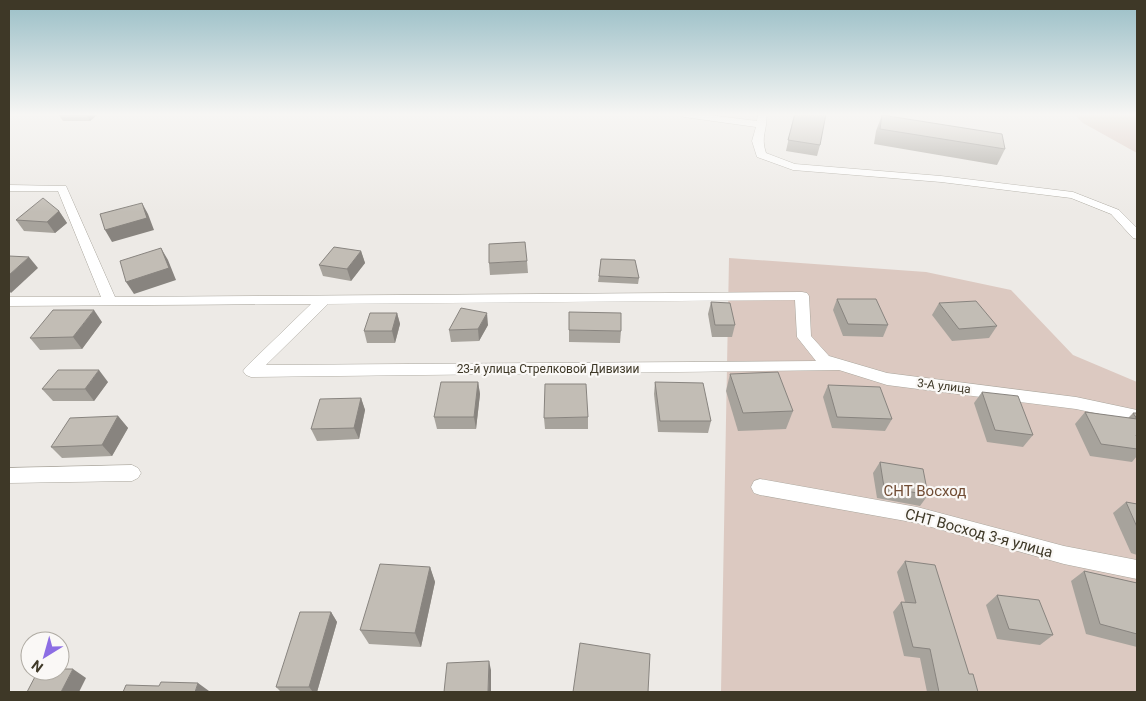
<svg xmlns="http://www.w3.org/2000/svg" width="1146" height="701" viewBox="0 0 1146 701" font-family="Roboto,sans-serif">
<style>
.green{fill:#dcc9c1}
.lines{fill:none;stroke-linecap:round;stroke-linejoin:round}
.minor-casing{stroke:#aaa69d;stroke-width:1}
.minor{fill:#fff;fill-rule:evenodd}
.wall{fill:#a7a39c}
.shaded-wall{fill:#88847f}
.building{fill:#c2bdb5;stroke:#88847f}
.labels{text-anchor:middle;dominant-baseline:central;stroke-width:4.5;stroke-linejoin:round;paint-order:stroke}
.street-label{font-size:12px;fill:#3e3827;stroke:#faf8f6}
.near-park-label{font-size:15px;fill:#714d35;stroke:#faf8f6}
.near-street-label{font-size:15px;fill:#3e3827;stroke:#faf8f6}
</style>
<rect width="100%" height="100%" fill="#edeae6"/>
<g class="green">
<polygon points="1074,114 1137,114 1137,153 1083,123"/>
<polygon points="729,258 926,272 1011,290 1073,355 1137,382 1137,692 721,692"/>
</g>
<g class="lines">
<g class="minor-casing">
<g id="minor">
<path d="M679,114H701L757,121L758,114H766C768,131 760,135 766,153L795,164L941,176L1073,192L1119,210L1137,228V239L1133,238L1111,214L1071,198L941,182L793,170L757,157L752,141L756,127L684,117Z"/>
<path d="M9,185L66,186L115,297L802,292L807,293L809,296L811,336L829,356L887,373L1076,397L1137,410V422L1076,409L887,385L839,370L251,377L246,375L243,371L246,367L311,304L9,306V297H101L58,191H9ZM795,300L797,337L816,361L266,365L328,304Z"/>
<polygon points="132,465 138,468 141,473 138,478 132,481 9,483 9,468"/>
<polygon points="760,479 917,507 1064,546 1137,560 1137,579 1064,564 917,523 760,495 754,493 751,487 754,481"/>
</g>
</g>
<use href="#minor" class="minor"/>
</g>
<g class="wall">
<polygon points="58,114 98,114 90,121 63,121"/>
<polygon points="794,114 820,145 817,156 786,151"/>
<polygon points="882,115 1005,149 997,165 874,144 876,131"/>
<polygon points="59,211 67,223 55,233 24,231 16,220"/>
<polygon points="361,251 365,263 351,281 323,276 319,265"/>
<polygon points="527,261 528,273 490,275 489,263"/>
<polygon points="599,276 639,278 638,284 598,282"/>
<polygon points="837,299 888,325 883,337 843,336 833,310"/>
<polygon points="711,302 735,325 732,337 712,337 708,314"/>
<polygon points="939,303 997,326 989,338 952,341 932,315"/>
<polygon points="397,313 400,324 395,343 367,343 364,331"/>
<polygon points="102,322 82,349 40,350 30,338"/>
<polygon points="488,325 479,341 451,342 449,330"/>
<polygon points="569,330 621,331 620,343 569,342"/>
<polygon points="730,374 793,411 786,429 738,431 726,391"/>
<polygon points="108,382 94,401 53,401 42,389"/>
<polygon points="478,382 480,394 476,429 437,429 434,417"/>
<polygon points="655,382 711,421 708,433 658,432 654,394"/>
<polygon points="828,385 892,419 885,431 832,428 823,397"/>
<polygon points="982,392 1033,435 1023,447 987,442 974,403"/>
<polygon points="361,398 365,410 359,439 317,441 311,429"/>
<polygon points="1085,412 1128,418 1133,413 1137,413 1137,456 1132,462 1090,456 1075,424"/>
<polygon points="118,416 128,428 112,456 62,458 51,447"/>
<polygon points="588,417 588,429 545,429 544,418"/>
<polygon points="880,462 928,495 920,506 877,498 873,473"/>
<polygon points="1126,502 1137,504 1137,555 1131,553 1113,513"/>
<polygon points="905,561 969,674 978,692 927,692 920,658 904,656 893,612 901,602 905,602 897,572"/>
<polygon points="430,567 435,582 421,647 369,644 360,630"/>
<polygon points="1084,571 1137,583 1137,647 1086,634 1071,581"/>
<polygon points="997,595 1053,635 1040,645 997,639 986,605"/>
<polygon points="331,612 337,622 317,692 281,692 276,687"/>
</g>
<g class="shaded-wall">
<polygon points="86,114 98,114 90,121"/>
<polygon points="142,203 148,214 154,230 112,242 105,230"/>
<polygon points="59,211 67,223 55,233 47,222"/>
<polygon points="161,248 168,260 176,280 134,294 126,282"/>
<polygon points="361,251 365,263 351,281 347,269"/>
<polygon points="29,257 38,268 11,293 9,291 9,275"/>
<polygon points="94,310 102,322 82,349 73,337"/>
<polygon points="397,313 400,324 395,343 392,331"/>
<polygon points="487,313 488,325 479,341 478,329"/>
<polygon points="99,370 108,382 94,401 85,389"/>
<polygon points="478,382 480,394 476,429 474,417"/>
<polygon points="361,398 365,410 359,439 354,428"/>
<polygon points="118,416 128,428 112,456 102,445"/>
<polygon points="430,567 435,582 421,647 415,633"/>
<polygon points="331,612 337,622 317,692 313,692 309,687"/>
<polygon points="489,661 491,670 491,692 488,692"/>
<polygon points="73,669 86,678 79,692 61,692"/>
<polygon points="198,683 209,691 209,692 195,692"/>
</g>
<g class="building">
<polygon points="795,114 826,114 820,145 788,140"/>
<polygon points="882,115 1002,134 1005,149 880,129"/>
<polygon points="43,198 59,211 47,222 16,220"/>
<polygon points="142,203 147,218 105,230 100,214"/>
<polygon points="525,242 527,261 489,263 489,244"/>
<polygon points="334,247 361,251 347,269 319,265"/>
<polygon points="161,248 169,268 126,282 120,261"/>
<polygon points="9,256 29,257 9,275"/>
<polygon points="601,259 635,260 639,278 599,276"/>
<polygon points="837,299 876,299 888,325 848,324"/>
<polygon points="976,301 997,326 959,329 939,303"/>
<polygon points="711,302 730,303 735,325 715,325"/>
<polygon points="461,308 487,313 478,329 449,330"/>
<polygon points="53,310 94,310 73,337 30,338"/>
<polygon points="569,312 621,313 621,331 569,330"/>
<polygon points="370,313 397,313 392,331 364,331"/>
<polygon points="58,370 99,370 85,389 42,389"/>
<polygon points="778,372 793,411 743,413 730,374"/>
<polygon points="441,382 478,382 474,417 434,417"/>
<polygon points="655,382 703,383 711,421 660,421"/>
<polygon points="545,384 586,384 588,417 544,418"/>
<polygon points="828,385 880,387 892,419 837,417"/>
<polygon points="982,392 1018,396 1033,435 995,430"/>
<polygon points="361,398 354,428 311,429 320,399"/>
<polygon points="1085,412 1137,419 1137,435 1136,435 1137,438 1137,449 1101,444"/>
<polygon points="1133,413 1137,413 1137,419"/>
<polygon points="118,416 102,445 51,447 70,418"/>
<polygon points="880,462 923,469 928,495 884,487"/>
<polygon points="1126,502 1137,504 1137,527"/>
<polygon points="905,561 935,565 969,674 973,674 978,692 939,692 930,649 913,647 901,602 916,603"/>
<polygon points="380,564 430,567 415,633 360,630"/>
<polygon points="1084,571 1137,583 1137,634 1100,624"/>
<polygon points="997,595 1039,600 1053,635 1009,629"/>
<polygon points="300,612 331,612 309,687 276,687"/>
<polygon points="580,643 650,654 648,692 573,692"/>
<polygon points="489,661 488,692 444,692 447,663"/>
<polygon points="60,669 73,669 61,692 27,692 38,671 60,671"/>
<polygon points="161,682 198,683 195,692 123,692 126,685 159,686"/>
</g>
<linearGradient id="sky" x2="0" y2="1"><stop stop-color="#99bec6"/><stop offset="0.54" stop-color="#f7f6f4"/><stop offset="1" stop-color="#f7f6f4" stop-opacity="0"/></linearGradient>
<rect width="1146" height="212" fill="url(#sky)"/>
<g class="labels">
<g class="street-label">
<text x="548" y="369">23-й улица Стрелковой Дивизии</text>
<text transform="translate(944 386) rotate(7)">3-А улица</text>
</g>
<g class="near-park-label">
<text x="925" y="491">СНТ Восход</text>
</g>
<g class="near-street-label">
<text transform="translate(979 533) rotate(15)">СНТ Восход 3-я улица</text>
</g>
</g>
<rect width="1146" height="701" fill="none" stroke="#3e3827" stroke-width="20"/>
<g transform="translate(45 656) rotate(217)"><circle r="24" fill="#faf8f6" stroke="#afaba3"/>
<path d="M0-4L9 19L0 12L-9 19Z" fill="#8c6de4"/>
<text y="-8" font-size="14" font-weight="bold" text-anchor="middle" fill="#3e3827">N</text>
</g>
</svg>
